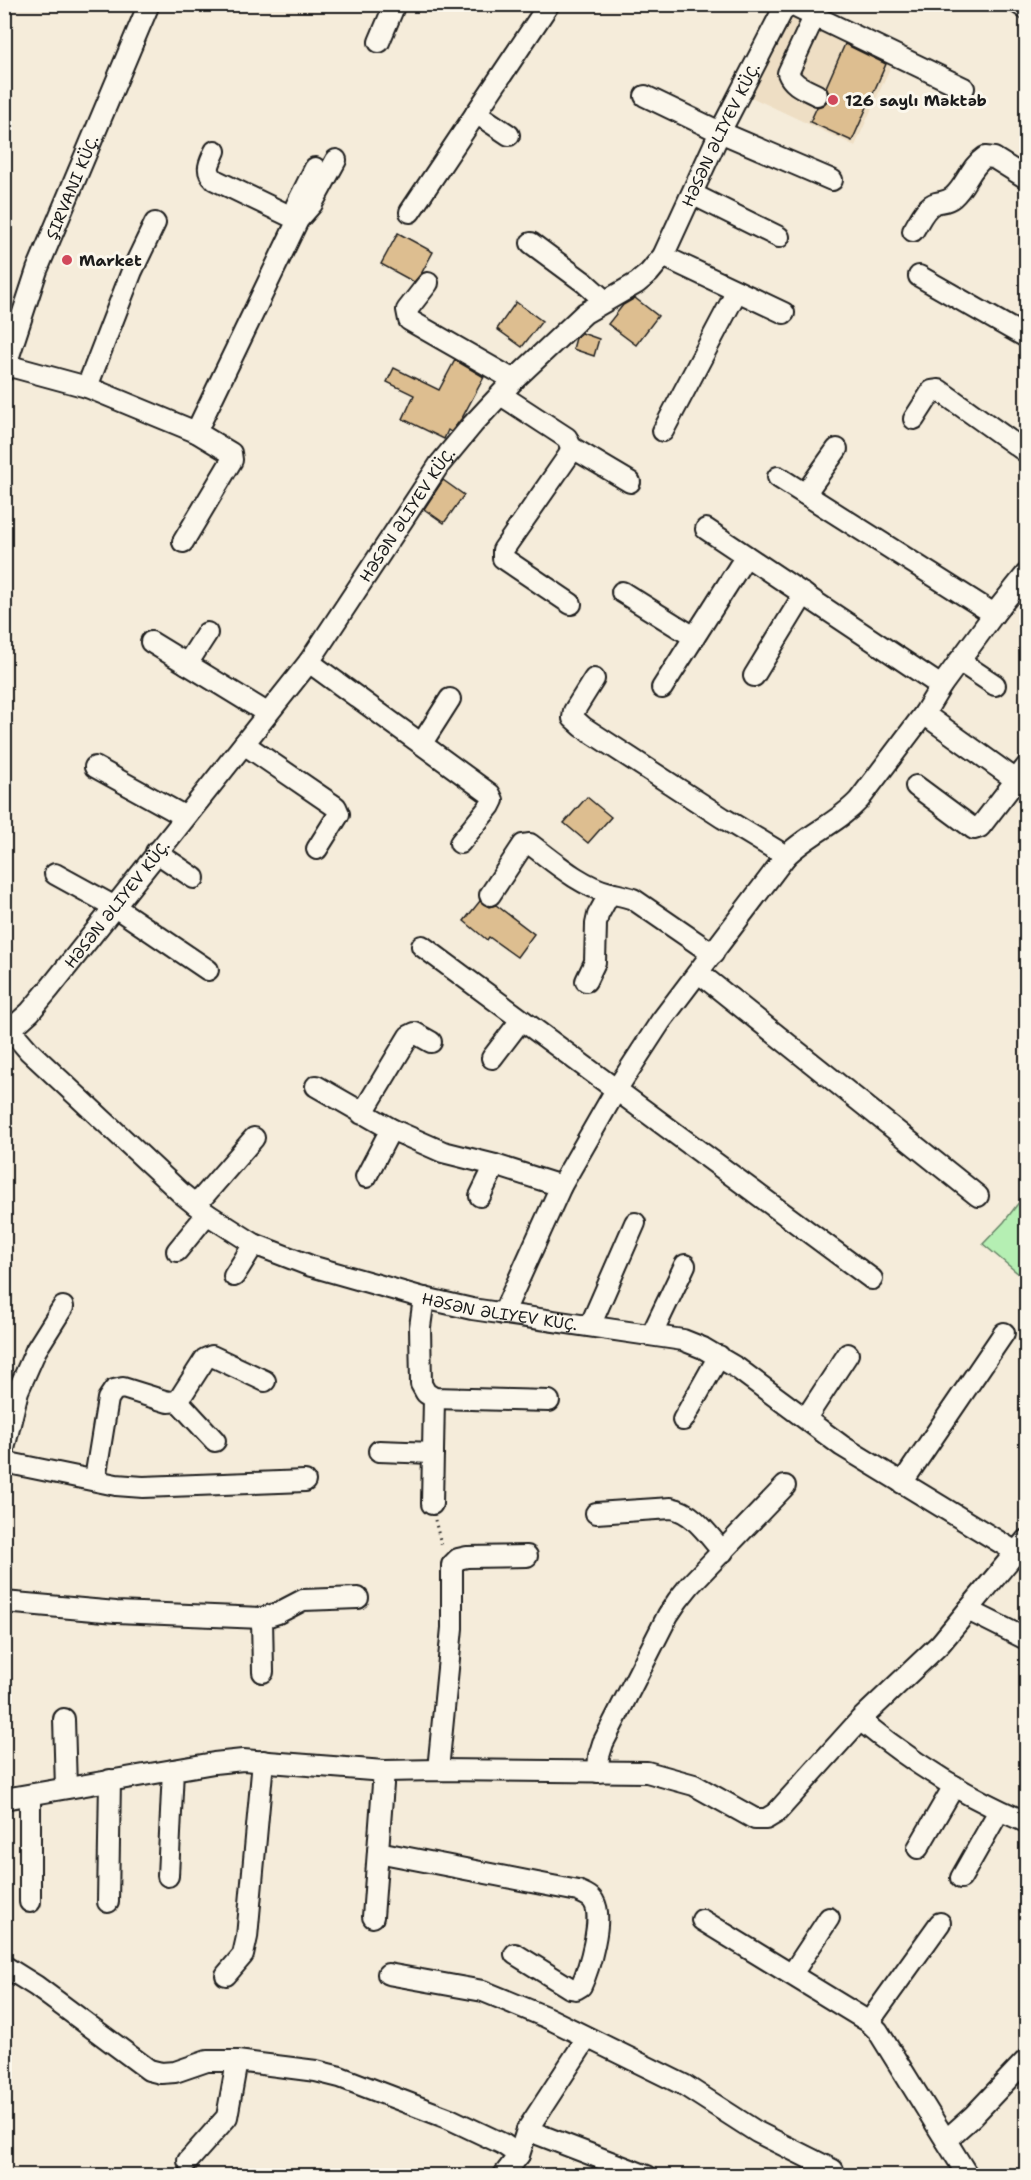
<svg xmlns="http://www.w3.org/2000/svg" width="1031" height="2180" viewBox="0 0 1031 2180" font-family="'Shantell Sans',sans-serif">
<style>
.built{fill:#eedec4}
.green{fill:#b5efb3;stroke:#688668;stroke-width:1.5}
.building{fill:#ddbe90;stroke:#1c1c1c;stroke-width:1.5}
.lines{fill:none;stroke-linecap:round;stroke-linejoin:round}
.minor-casing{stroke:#1c1c1c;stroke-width:24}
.path{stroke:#1c1c1c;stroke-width:3;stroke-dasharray:1.5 4.5;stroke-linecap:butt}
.minor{stroke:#fbf7ec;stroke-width:20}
.poi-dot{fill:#d1495b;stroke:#fbf7ec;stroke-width:2}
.labels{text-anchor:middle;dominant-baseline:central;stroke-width:6;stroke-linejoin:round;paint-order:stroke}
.poi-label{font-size:16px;font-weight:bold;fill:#1c1c1c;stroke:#fbf7ec;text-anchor:start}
.street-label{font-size:16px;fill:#1c1c1c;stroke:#fbf7ec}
</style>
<rect width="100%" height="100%" fill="#f5ecda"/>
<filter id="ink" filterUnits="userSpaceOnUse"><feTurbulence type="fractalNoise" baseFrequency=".0167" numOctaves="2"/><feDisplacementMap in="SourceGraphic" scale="12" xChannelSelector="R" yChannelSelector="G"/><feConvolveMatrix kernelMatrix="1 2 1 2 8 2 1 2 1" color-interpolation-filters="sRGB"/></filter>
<g filter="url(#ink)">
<polygon class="built" points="791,12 894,59 855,146 749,96"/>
<polygon class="green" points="1026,1193 1026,1280 983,1244 1004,1222"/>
<g class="building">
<polygon points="845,44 886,64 852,141 810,122 817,107 823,105 828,100 829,94 826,87"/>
<polygon points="398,233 433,252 421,274 414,282 381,264"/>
<polygon points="635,298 658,316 636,345 608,324 623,305"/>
<polygon points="516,302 542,321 522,347 497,329"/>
<polygon points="582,333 599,339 594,356 573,349 576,338"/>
<polygon points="455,360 484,377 462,418 451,432 448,430 444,439 403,419 414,395 387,382 394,368 439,390"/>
<polygon points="443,480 464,495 444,523 424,509"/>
<polygon points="587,797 611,817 588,843 564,823"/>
<polygon points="480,901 489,907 496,905 534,934 517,957 489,937 487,940 464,921"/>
</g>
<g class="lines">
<g class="minor-casing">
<g id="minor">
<polyline points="789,4 964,88"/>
<polyline points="1019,4 1026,9"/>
<path d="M814,17L788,73C793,86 806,89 817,95"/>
<polyline points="379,42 395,4"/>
<polyline points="645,96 720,132 832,180"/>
<polyline points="476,113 509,135"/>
<path d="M215,151C210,163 204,170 215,180L298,220"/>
<polyline points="692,194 779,237"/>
<polyline points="296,206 315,168"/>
<polyline points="410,212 549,4"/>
<path d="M913,231C919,222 925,206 936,203C943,201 947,202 953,197C966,186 970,167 985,157L994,158L1026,178"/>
<polyline points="531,243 585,283 604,300"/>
<polyline points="663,256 784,313"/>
<polyline points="919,276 1026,337"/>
<polyline points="428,283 407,310 409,320 514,380"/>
<polyline points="6,365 87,387 196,432 298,220 312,204 336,160"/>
<path id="s1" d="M4,371L37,270L149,4"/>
<polyline points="87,387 132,271 155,223"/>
<polyline points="501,395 567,438 571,447 569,455 503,550 503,558 571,604"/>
<polyline points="914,419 932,391 939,390 1026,452"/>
<polyline points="663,431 737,291"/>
<polyline points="571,447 630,482"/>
<polyline points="778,477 994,614"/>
<polyline points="805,494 837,449"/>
<polyline points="706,529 941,686"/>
<polyline points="183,542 232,460 231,453 196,432"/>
<polyline points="622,592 694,637"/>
<polyline points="151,642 267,713"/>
<polyline points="959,661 995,685"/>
<polyline points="309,662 490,794 493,800 490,806 460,843"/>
<polyline points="187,664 207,633"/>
<polyline points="754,676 804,594"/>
<polyline points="594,679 574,711 573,718 583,727 723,818 786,856"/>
<polyline points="662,688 746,556"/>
<polyline points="924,714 1016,780"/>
<polyline points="422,743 450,699"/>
<polyline points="244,744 336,807 339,814 317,849"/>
<polyline points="95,767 184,816"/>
<polyline points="916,786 974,829 980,827 1026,767"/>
<polyline points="156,852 194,878"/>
<polyline points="55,874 115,907 208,970"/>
<path d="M490,895L523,845L530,844C554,862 581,886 610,893C618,895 625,896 633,899L713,954"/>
<polyline points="422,946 872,1279"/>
<polyline points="699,973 978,1196"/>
<polyline points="586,981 595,962 596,924 598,915 610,893"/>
<path id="s2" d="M4,1022L29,1051L181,1193L207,1214L254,1244L311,1266L424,1298L472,1309L683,1340L703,1348L737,1368L842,1446L1016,1552"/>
<path id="s3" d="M11,1029L30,1012L50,988L309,662L439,465L473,424L514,380L585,313L637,283L649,273L663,256L720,132L786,4"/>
<polyline points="492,1058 521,1020"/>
<polyline points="316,1086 391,1129 443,1152 495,1165 561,1186"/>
<polyline points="362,1114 409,1036 415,1033 431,1042"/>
<polyline points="366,1177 391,1129"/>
<polyline points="480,1196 495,1165"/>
<polyline points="196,1205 254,1138"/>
<polyline points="177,1251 207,1214"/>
<polyline points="234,1276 254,1244"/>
<polyline points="424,1298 420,1327 421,1384 426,1393 434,1398 549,1401"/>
<path d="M503,1314L561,1186L616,1090L661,1021L786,856C808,834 838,823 859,800L924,714L941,686L994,614L1026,574"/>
<polyline points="590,1326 635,1223"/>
<polyline points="652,1334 685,1265"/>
<polyline points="178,1401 215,1441"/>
<polyline points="806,1418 848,1354"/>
<polyline points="683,1420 719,1356"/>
<polyline points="4,1449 18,1391 36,1350 63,1307"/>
<polyline points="379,1451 433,1453"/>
<polyline points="4,1462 116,1485 143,1487 305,1481"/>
<polyline points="95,1479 108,1399 114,1390 123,1388 168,1402 178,1401 205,1359 212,1356 265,1381"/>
<polyline points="902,1483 1004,1333"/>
<polyline points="432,1504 434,1398"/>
<path d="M596,1513L671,1508C694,1512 708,1535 723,1552"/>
<polyline points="4,1602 116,1612 262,1618 278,1613 303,1600 358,1598"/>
<polyline points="968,1610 1026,1639"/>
<polyline points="262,1618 263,1672"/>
<polyline points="64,1719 66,1788"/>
<path d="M860,1720C910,1761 966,1797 1026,1822"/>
<polyline points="438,1770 452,1628 452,1565 458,1559 467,1557 527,1556"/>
<polyline points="598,1772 599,1756 603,1743 668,1615 678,1600 690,1585 785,1486"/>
<polyline points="30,1795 30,1902"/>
<polyline points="4,1799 214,1763 243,1760 384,1771 438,1770 647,1772 694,1785 755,1819 766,1819 776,1813 860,1720 940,1644 1026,1540"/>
<polyline points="918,1848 954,1786"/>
<path d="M378,1852L578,1891C584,1894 591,1896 594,1902C604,1918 589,1969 581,1986L576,1989L570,1988L515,1954"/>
<polyline points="168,1876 173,1770"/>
<polyline points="961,1878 999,1811"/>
<polyline points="108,1902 110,1780"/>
<polyline points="373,1917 384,1771"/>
<polyline points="702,1920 869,2022 878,2031 968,2176"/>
<polyline points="4,1966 36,1986 149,2070 161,2073 175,2072 207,2061 237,2061 316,2071 340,2077 450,2119 503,2144 519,2155"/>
<polyline points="388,1974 483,1991 546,2017 684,2085 757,2132 833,2170"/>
<polyline points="792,1974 829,1918"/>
<polyline points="226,1975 243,1955 247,1937 263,1761"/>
<polyline points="869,2022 940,1923"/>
<polyline points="527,2130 647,2176"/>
<polyline points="946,2140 973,2116 1026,2060"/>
<polyline points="188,2161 227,2117 237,2061"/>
<polyline points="503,2176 519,2155 527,2130 587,2038"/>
</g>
</g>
<polyline class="path" points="435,1520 442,1548"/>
<use href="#minor" class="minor"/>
</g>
</g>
<g class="poi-dot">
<circle cx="833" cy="100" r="6"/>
<circle cx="67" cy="260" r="6"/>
</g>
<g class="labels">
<g class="poi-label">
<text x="845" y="100">126 saylı Məktəb</text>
<text x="79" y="260">Market</text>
</g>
<g class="street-label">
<text stroke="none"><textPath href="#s3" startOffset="1152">HƏSƏN ƏLIYEV KÜÇ.</textPath></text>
<text stroke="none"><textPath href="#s1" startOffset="196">ŞIRVANI KÜÇ.</textPath></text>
<text stroke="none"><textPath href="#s3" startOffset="650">HƏSƏN ƏLIYEV KÜÇ.</textPath></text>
<text stroke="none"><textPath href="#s3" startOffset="164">HƏSƏN ƏLIYEV KÜÇ.</textPath></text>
<text stroke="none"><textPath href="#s2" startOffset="591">HƏSƏN ƏLIYEV KÜÇ.</textPath></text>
</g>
</g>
<rect width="1031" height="2180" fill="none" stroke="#fbf7ec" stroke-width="24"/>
<rect x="12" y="12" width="1007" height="2156" fill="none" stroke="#1c1c1c" stroke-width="2" filter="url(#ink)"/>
</svg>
